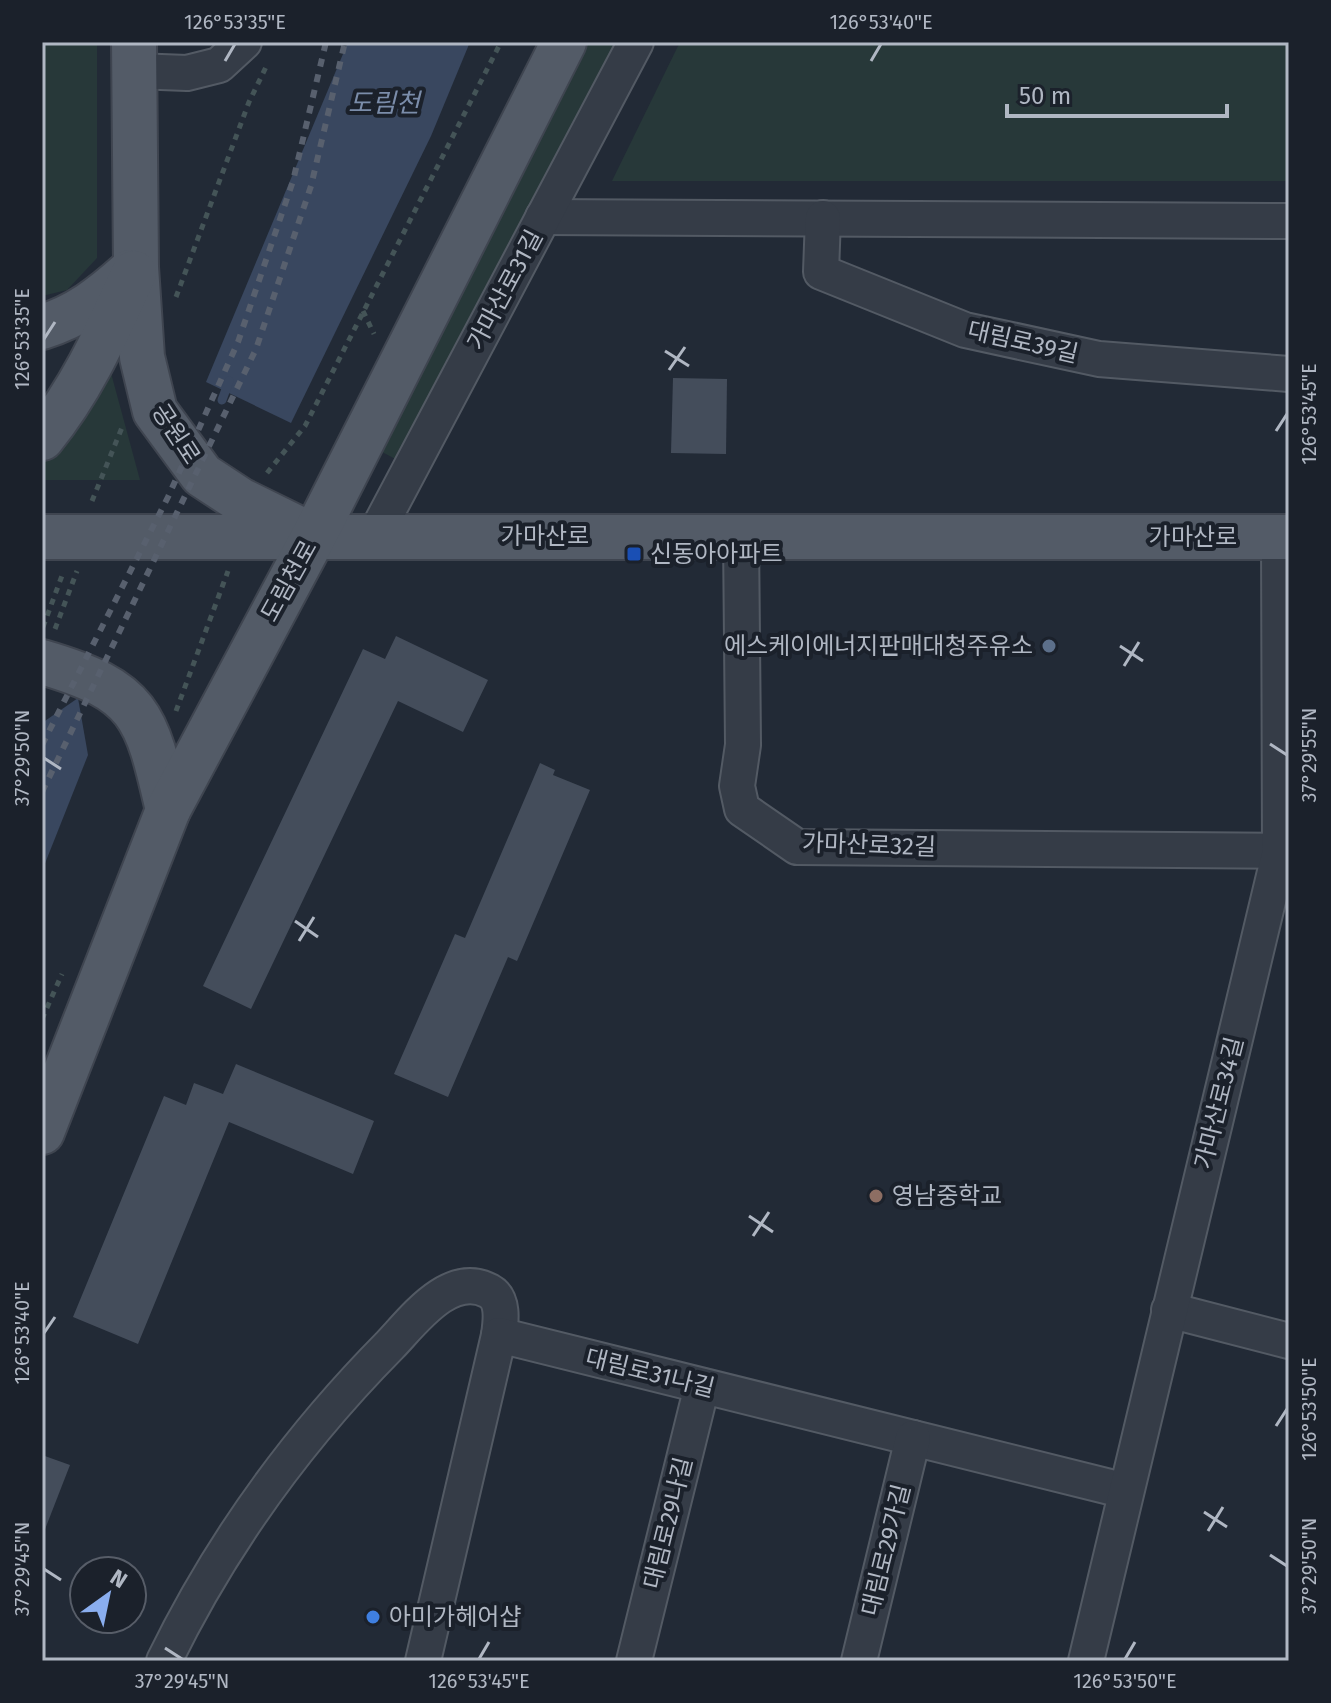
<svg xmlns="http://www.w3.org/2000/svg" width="1331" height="1703" viewBox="0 0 1331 1703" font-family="'Fira Sans','Noto Sans KR',sans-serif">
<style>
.green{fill:#273839}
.water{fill:#39475f}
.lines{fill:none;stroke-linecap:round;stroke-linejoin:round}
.stream{stroke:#39475f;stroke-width:9}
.building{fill:#444d5b}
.minor-casing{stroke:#535a64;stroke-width:38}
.major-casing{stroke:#3f4550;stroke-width:48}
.path{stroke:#445457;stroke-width:5;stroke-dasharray:6 6;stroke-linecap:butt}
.minor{stroke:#353c47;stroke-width:34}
.major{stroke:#535b67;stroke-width:44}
.rail{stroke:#58606e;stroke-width:6;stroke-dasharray:8 8;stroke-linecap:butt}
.ticks{fill:none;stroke:#b0b7c3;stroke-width:3}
.transit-dot{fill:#1a4fb4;stroke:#1b212b;stroke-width:3}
.service-dot{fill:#5c6f8a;stroke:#1b212b;stroke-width:3}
.education-dot{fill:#8d6e63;stroke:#1b212b;stroke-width:3}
.shop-dot{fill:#3f7fe0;stroke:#1b212b;stroke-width:3}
.labels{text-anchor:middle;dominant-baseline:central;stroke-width:8;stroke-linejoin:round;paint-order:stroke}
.street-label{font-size:24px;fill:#b0b7c3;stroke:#1b212b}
.poi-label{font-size:24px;fill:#b0b7c3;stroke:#1b212b;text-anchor:start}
.water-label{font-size:26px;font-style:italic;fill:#7b8daa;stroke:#1b212b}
.neatline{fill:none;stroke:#b0b7c3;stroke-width:3}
.ticks-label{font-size:20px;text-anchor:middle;fill:#b0b7c3}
</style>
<rect width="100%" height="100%" fill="#222a36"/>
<g class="green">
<polygon points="42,42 97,42 97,258 67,290 42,296"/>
<polygon points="577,42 618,42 399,461 371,446"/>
<polygon points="680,42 1289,42 1289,181 612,181"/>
<polygon points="111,373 140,480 42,480 42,455 72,425"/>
</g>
<g class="water">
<polygon points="348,42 470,42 431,136 291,423 206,382"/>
<polygon points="78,698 88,755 42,871 42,723"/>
</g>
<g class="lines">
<polyline class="stream" points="222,400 229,381"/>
</g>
<g class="building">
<polygon points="673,378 727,379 726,454 671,453"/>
<polygon points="396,636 488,680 463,732 398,701 251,1009 203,986 363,649 385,659"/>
<polygon points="540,763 555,770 553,775 590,790 517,961 508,957 448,1097 394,1074 455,934 465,938"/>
<polygon points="236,1064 374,1121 353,1174 229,1122 138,1344 73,1317 164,1096 186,1105 194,1083 223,1094"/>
<polygon points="42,1455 70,1465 42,1537"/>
</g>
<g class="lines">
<g class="minor-casing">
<g id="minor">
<polyline points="135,71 187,73 219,65 244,42"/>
<polyline points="543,217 1289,221"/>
<polyline points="823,218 821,272 965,330 1099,359 1289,374"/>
<polyline points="741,536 743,745 737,786 742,809 797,847 1289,851"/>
<polyline points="374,537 636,42"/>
<polyline points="1169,1310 1289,1341"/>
<path d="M164,1661C222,1542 297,1439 390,1345C413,1321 450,1270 489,1291C504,1299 501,1321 499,1335"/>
<polyline points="423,1661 499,1335 1126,1491"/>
<polyline points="634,1661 702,1386"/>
<polyline points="859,1661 913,1438"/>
<polyline points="1086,1661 1280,851 1279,537"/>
</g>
</g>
<g class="major-casing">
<g id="major">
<polyline points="134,42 136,267 142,357 155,411 202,475 240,500 303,531"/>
<path d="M42,327C78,316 102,297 130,272"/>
<path d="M42,438C83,388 107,332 134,273"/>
<polyline points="42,537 1289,537"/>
<path d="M42,662C141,691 146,714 168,810"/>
<polyline points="42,1132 168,810 314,536 564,42"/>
</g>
</g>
<g class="path">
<polyline points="176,297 249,102 267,65"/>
<polyline points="363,311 374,334"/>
<polyline points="267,473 305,426 501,42"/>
<polyline points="92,501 123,425"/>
<polyline points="43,627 63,573"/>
<polyline points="55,629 77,571"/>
<polyline points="176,711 228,571"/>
<polyline points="42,1019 62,974"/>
</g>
<use href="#minor" class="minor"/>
<use href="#major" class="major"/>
<g class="rail">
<polyline points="42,745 168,497 238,342 293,181 326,42"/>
<polyline points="42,792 256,349 311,186 345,42"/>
</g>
</g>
<path class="ticks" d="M225,61L235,44M871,61L881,44M44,339L55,322M665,351L689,366M669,370L685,347M1276,431L1287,414M1120,646L1143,661M1124,666L1139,642M1270,744L1287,755M44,758L61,769M295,921L318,937M299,941L314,917M749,1216L773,1232M753,1236L769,1212M44,1333L55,1317M1276,1426L1287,1409M1204,1512L1227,1527M1208,1531L1223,1507M1270,1555L1287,1566M44,1569L61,1580M165,1648L182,1659M479,1659L489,1642M1125,1659L1135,1642"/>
<rect class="transit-dot" x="626" y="546" width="16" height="16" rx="4"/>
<circle class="service-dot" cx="1049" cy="646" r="8"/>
<circle class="education-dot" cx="876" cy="1196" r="8"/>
<circle class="shop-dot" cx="373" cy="1617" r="8"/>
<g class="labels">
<g class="street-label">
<text transform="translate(505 290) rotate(-62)">가마산로31길</text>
<text transform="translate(1023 342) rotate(13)">대림로39길</text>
<text transform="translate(176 434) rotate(57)">공원로</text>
<text x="545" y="536">가마산로</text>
<text x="1193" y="537">가마산로</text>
<text transform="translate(289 581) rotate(-61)">도림천로</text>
<text transform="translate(869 845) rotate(2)">가마산로32길</text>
<text transform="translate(1219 1103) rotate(-76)">가마산로34길</text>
<text transform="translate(650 1373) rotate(14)">대림로31나길</text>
<text transform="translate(668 1523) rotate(-76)">대림로29나길</text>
<text transform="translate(886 1550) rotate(-76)">대림로29가길</text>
</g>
<g class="poi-label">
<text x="650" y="554">신동아아파트</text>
<text x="1033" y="646" text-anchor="end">에스케이에너지판매대청주유소</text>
<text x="892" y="1196">영남중학교</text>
<text x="389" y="1617">아미가헤어샵</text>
</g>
<g class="water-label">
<text x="384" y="103">도림천</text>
</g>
</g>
<rect width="1331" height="1703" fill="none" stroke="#1b212b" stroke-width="88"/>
<g transform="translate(108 1595) rotate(33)"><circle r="38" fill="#1b212b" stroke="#575d68" stroke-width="2"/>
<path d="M0-6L14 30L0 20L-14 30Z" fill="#8aaeef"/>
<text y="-12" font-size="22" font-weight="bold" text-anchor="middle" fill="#b0b7c3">N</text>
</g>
<path d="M1007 104v12h220v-12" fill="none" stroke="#b0b7c3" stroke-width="4"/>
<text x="1019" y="104" font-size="24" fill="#b0b7c3" stroke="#1b212b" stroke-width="6" paint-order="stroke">50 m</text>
<rect x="44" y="44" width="1243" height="1615" class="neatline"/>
<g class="ticks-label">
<text x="235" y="29">126°53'35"E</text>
<text x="881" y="29">126°53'40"E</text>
<text transform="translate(22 339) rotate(-90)" y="7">126°53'35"E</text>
<text transform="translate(1309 414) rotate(-90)" y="7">126°53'45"E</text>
<text transform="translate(1309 755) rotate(-90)" y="7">37°29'55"N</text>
<text transform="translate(22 758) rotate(-90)" y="7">37°29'50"N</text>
<text transform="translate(22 1333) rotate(-90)" y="7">126°53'40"E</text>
<text transform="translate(1309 1409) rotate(-90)" y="7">126°53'50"E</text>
<text transform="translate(1309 1566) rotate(-90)" y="7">37°29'50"N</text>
<text transform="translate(22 1569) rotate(-90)" y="7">37°29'45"N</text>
<text x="182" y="1688">37°29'45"N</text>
<text x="479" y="1688">126°53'45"E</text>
<text x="1125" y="1688">126°53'50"E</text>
</g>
</svg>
